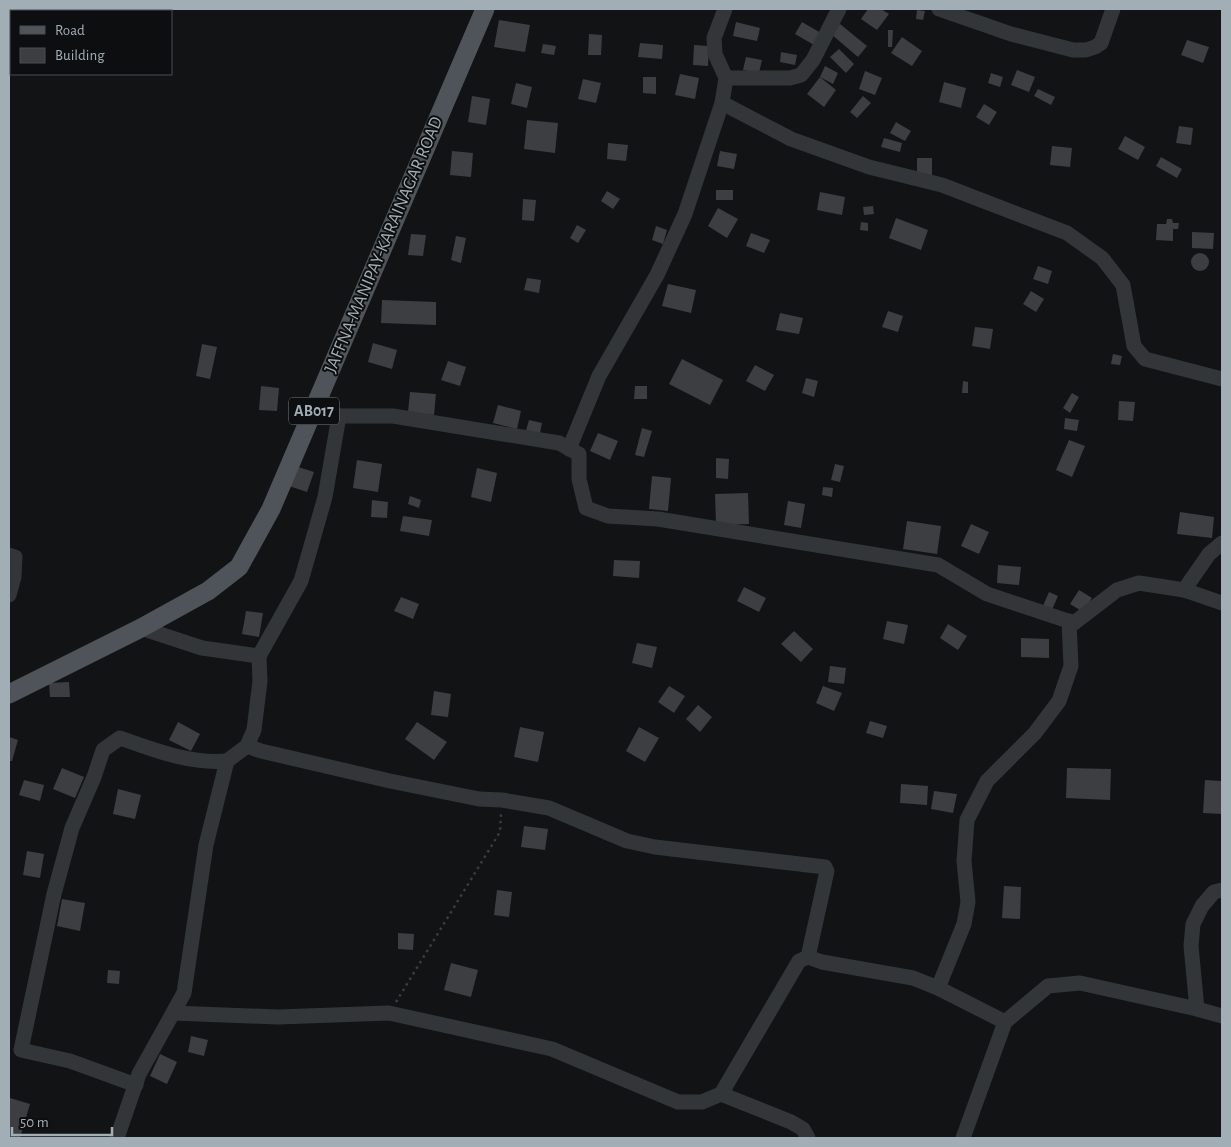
<svg xmlns="http://www.w3.org/2000/svg" width="1231" height="1147" viewBox="0 0 1231 1147" font-family="'Alegreya Sans',sans-serif">
<style>
.building{fill:#3c3e42}
.lines{fill:none;stroke-linecap:round;stroke-linejoin:round}
.path{stroke:#393d40;stroke-width:2.5;stroke-dasharray:2.5 4;stroke-linecap:butt}
.minor{stroke:#333639;stroke-width:15}
.major{stroke:#4e5459;stroke-width:19}
.labels{text-anchor:middle;dominant-baseline:central;stroke-width:4;stroke-linejoin:round;paint-order:stroke}
.shield{fill:#0d0e0f;stroke:#757e84;stroke-width:1}
.shield-label{font-size:16px;font-weight:bold;fill:#a2aeb6}
.street-label{font-size:18px;fill:#a2aeb6;stroke:#0d0e0f}
</style>
<rect width="100%" height="100%" fill="#121314"/>
<g class="building">
<polygon points="868,9 881,9 889,14 877,30 861,19"/>
<polygon points="917,10 925,11 923,20 916,19"/>
<polygon points="499,20 530,25 525,52 494,47"/>
<polygon points="736,22 760,28 757,41 733,36"/>
<polygon points="802,22 821,33 814,45 795,34"/>
<polygon points="840,24 867,46 858,57 831,34"/>
<polygon points="888,30 893,30 892,47 888,47"/>
<polygon points="589,34 602,35 601,55 588,55"/>
<polygon points="902,37 922,51 912,66 891,53"/>
<polygon points="1187,40 1209,47 1203,63 1181,55"/>
<polygon points="640,43 663,45 662,59 638,57"/>
<polygon points="543,44 556,46 554,55 541,53"/>
<polygon points="694,45 709,46 708,66 693,65"/>
<polygon points="839,49 854,64 846,73 830,57"/>
<polygon points="781,52 797,55 795,65 780,62"/>
<polygon points="746,57 762,60 759,73 743,70"/>
<polygon points="825,66 838,73 833,84 820,77"/>
<polygon points="1017,70 1035,77 1029,92 1011,85"/>
<polygon points="865,71 882,78 875,95 859,89"/>
<polygon points="991,73 1003,77 1000,87 988,83"/>
<polygon points="680,74 699,78 695,99 675,95"/>
<polygon points="643,77 656,77 656,94 643,93"/>
<polygon points="820,77 836,90 824,107 807,94"/>
<polygon points="583,79 601,83 596,103 578,99"/>
<polygon points="944,82 966,88 961,108 939,102"/>
<polygon points="516,83 532,87 527,108 511,104"/>
<polygon points="1038,89 1055,97 1051,105 1034,96"/>
<polygon points="472,96 490,99 486,125 468,122"/>
<polygon points="863,96 871,103 857,118 850,112"/>
<polygon points="984,104 997,112 989,125 976,117"/>
<polygon points="527,120 558,123 555,153 524,149"/>
<polygon points="896,122 911,131 905,141 890,133"/>
<polygon points="1179,126 1193,128 1191,145 1176,143"/>
<polygon points="1125,136 1145,147 1138,160 1118,149"/>
<polygon points="884,138 902,143 900,152 881,147"/>
<polygon points="608,143 628,145 626,161 607,159"/>
<polygon points="1052,146 1072,148 1070,167 1050,165"/>
<polygon points="452,151 473,153 471,177 450,175"/>
<polygon points="720,151 737,154 734,169 717,166"/>
<polygon points="1161,157 1182,169 1177,178 1156,166"/>
<rect x="917" y="158" width="15" height="17"/>
<rect x="716" y="190" width="17" height="10"/>
<polygon points="607,191 620,199 613,209 601,201"/>
<polygon points="820,192 845,197 842,215 817,210"/>
<polygon points="523,199 536,200 534,221 522,220"/>
<polygon points="873,206 874,214 864,215 863,207"/>
<polygon points="718,208 738,219 727,238 708,226"/>
<polygon points="896,218 928,230 921,250 889,238"/>
<polygon points="1167,219 1172,219 1173,223 1179,223 1178,229 1173,229 1173,241 1156,240 1157,224 1166,224"/>
<polygon points="861,222 868,223 868,231 860,230"/>
<polygon points="577,225 586,230 578,243 570,238"/>
<polygon points="656,226 667,230 663,244 652,240"/>
<polygon points="1192,232 1214,233 1213,249 1192,248"/>
<polygon points="751,233 770,240 764,253 746,246"/>
<polygon points="411,234 426,235 423,256 408,255"/>
<polygon points="456,236 466,238 461,263 451,260"/>
<circle cx="1200" cy="262" r="9"/>
<polygon points="1038,266 1052,271 1048,284 1033,279"/>
<polygon points="527,278 541,280 539,293 524,290"/>
<polygon points="668,284 696,290 691,313 662,306"/>
<polygon points="1031,291 1044,299 1036,312 1023,304"/>
<polygon points="382,300 436,302 436,325 381,323"/>
<polygon points="888,311 903,316 898,332 882,327"/>
<polygon points="780,313 803,318 799,334 776,330"/>
<polygon points="975,327 993,329 990,349 972,346"/>
<polygon points="373,343 397,350 392,369 368,362"/>
<polygon points="202,344 217,347 210,379 196,376"/>
<polygon points="1113,354 1122,356 1120,365 1111,364"/>
<polygon points="682,359 723,380 710,405 669,384"/>
<polygon points="448,361 466,367 460,386 441,380"/>
<polygon points="755,365 774,375 765,391 746,381"/>
<polygon points="806,378 818,381 814,397 802,393"/>
<polygon points="963,381 968,382 968,393 962,393"/>
<polygon points="261,386 279,388 277,411 259,410"/>
<polygon points="635,386 647,386 647,399 634,399"/>
<polygon points="410,392 436,394 434,415 408,412"/>
<polygon points="1072,393 1079,397 1070,413 1063,408"/>
<polygon points="1119,401 1135,402 1133,421 1118,420"/>
<polygon points="498,405 521,411 517,429 493,423"/>
<polygon points="1065,418 1079,420 1077,431 1064,429"/>
<polygon points="529,420 542,423 539,438 525,434"/>
<polygon points="642,428 652,431 644,457 635,455"/>
<polygon points="598,433 618,441 610,460 590,451"/>
<polygon points="1069,440 1085,446 1072,477 1056,470"/>
<polygon points="716,458 729,459 728,479 716,478"/>
<polygon points="357,460 382,464 378,492 353,488"/>
<polygon points="835,464 844,466 840,482 831,480"/>
<polygon points="295,466 314,472 307,492 289,486"/>
<polygon points="477,468 497,473 491,502 471,497"/>
<polygon points="652,476 671,478 668,511 649,509"/>
<polygon points="823,487 833,488 832,497 822,495"/>
<polygon points="748,493 749,524 716,525 715,494"/>
<polygon points="410,496 421,500 419,508 408,504"/>
<polygon points="372,500 388,502 387,518 371,517"/>
<polygon points="788,501 805,504 801,528 784,525"/>
<polygon points="1180,512 1214,517 1212,538 1177,534"/>
<polygon points="403,516 432,520 429,536 400,531"/>
<polygon points="907,521 941,526 937,554 903,549"/>
<polygon points="971,524 989,532 979,554 961,546"/>
<polygon points="614,560 640,561 639,578 613,576"/>
<polygon points="998,565 1021,567 1019,585 997,583"/>
<polygon points="744,587 766,598 759,612 737,601"/>
<polygon points="1079,590 1092,598 1083,612 1070,604"/>
<polygon points="1049,592 1058,596 1051,612 1042,608"/>
<polygon points="401,597 419,604 413,619 394,611"/>
<polygon points="246,611 263,613 259,637 242,634"/>
<polygon points="887,621 908,625 904,644 883,639"/>
<polygon points="948,624 967,636 958,650 940,638"/>
<polygon points="794,631 813,649 801,662 781,644"/>
<polygon points="1021,638 1049,639 1049,658 1021,657"/>
<polygon points="637,643 657,647 652,668 632,663"/>
<polygon points="830,666 846,668 844,684 828,682"/>
<polygon points="69,682 70,697 50,697 49,683"/>
<polygon points="669,686 685,696 674,713 658,702"/>
<polygon points="823,686 842,693 834,711 816,703"/>
<polygon points="434,691 451,694 448,717 431,715"/>
<polygon points="698,705 712,717 700,732 686,719"/>
<polygon points="870,721 887,726 883,738 866,733"/>
<polygon points="178,722 200,734 191,751 169,740"/>
<polygon points="417,722 447,742 434,760 405,739"/>
<polygon points="520,727 544,732 538,762 514,757"/>
<polygon points="639,727 659,738 645,762 626,751"/>
<polygon points="9,737 18,740 12,761 9,761"/>
<polygon points="62,768 84,777 75,798 53,789"/>
<polygon points="1067,768 1111,769 1110,800 1066,798"/>
<polygon points="24,780 44,785 40,801 19,795"/>
<polygon points="1205,780 1222,781 1222,814 1203,813"/>
<polygon points="901,784 928,786 927,805 900,803"/>
<polygon points="118,789 141,795 135,819 113,814"/>
<polygon points="934,791 957,794 953,813 931,809"/>
<polygon points="524,826 548,829 545,850 521,847"/>
<polygon points="27,851 44,854 40,878 23,875"/>
<polygon points="1004,886 1021,887 1020,919 1002,918"/>
<polygon points="497,890 512,892 509,917 494,915"/>
<polygon points="62,899 85,903 80,931 57,926"/>
<polygon points="398,933 414,934 413,950 398,949"/>
<polygon points="451,963 478,970 471,997 444,990"/>
<polygon points="108,970 120,971 119,984 107,983"/>
<polygon points="191,1036 208,1040 204,1056 188,1052"/>
<polygon points="160,1054 177,1062 167,1084 150,1076"/>
<polygon points="10,1098 30,1104 20,1138 9,1138 9,1102"/>
</g>
<g class="lines">
<polyline class="path" points="396,1002 500,832 501,814"/>
<g class="minor">
<polyline points="939,9 1011,34 1073,50 1086,50 1095,47 1101,43 1113,9"/>
<polyline points="726,78 790,78 801,75 813,60 839,9"/>
<polyline points="722,103 791,139 869,167 942,185 1067,233 1102,258 1123,285 1134,346 1145,359 1222,379"/>
<polyline points="312,416 393,416 559,443 579,454 579,479 586,508 608,516 658,519 938,565 987,594 1074,623 1117,590 1139,583 1184,590 1222,603"/>
<polyline points="569,449 599,376 657,275 685,214 722,103 726,78 715,54 714,38 725,9"/>
<polyline points="9,555 15,557 14,577 9,595"/>
<polyline points="1184,590 1209,554 1222,543"/>
<polyline points="259,656 301,581 325,497 339,416"/>
<polyline points="808,957 822,962 913,978 938,988 1005,1022"/>
<polyline points="938,988 964,924 968,902 964,861 967,820 987,781 1035,733 1059,701 1071,666 1069,621"/>
<polyline points="1197,1009 1191,946 1193,924 1202,906 1214,892 1222,890"/>
<polyline points="173,1013 278,1017 389,1013 552,1049 678,1102 702,1102 721,1094 799,961 808,957 827,871 825,867 655,847 627,841 549,808 502,800 479,799 390,781 261,751 247,746"/>
<path d="M136,1085L70,1061L21,1050L54,894L72,828L94,777L103,750L120,738C154,750 189,764 227,761"/>
<polyline points="721,1094 791,1122 803,1129 808,1138"/>
<polyline points="117,1138 139,1074 184,993 206,845 227,761 247,746 254,730 260,681 259,656 202,648 141,628"/>
<polyline points="963,1138 1005,1022 1048,986 1080,983 1197,1009 1222,1016"/>
</g>
<polyline class="major" points="9,694 141,628 208,591 239,567 271,509 485,9"/>
</g>
<g class="labels">
<rect class="shield" x="289" y="397.5" width="50" height="27" rx="4"/>
<g class="shield-label">
<text x="314" y="411">AB017</text>
</g>
<g class="street-label">
<text transform="translate(384 245) rotate(-67)">JAFFNA-MANIPAY-KARAINAGAR ROAD</text>
</g>
</g>
<rect width="1231" height="1147" fill="none" stroke="#a2aeb6" stroke-width="20"/>
<rect x="10" y="10" width="162" height="65" fill="#0d0e0f" stroke="#494e52"/>
<rect x="20" y="26" width="25" height="8" fill="#4e5459" stroke="#494e52"/>
<text x="55" y="35" font-size="15" fill="#a2aeb6">Road</text>
<rect x="20" y="48" width="25" height="15" fill="#3c3e42" stroke="#494e52"/>
<text x="55" y="60" font-size="15" fill="#a2aeb6">Building</text>
<path d="M12 1127v8h100v-8" fill="none" stroke="#a2aeb6" stroke-width="2.5"/>
<text x="20" y="1127" font-size="15" fill="#a2aeb6" stroke="#0d0e0f" stroke-width="4" paint-order="stroke">50 m</text>
</svg>
